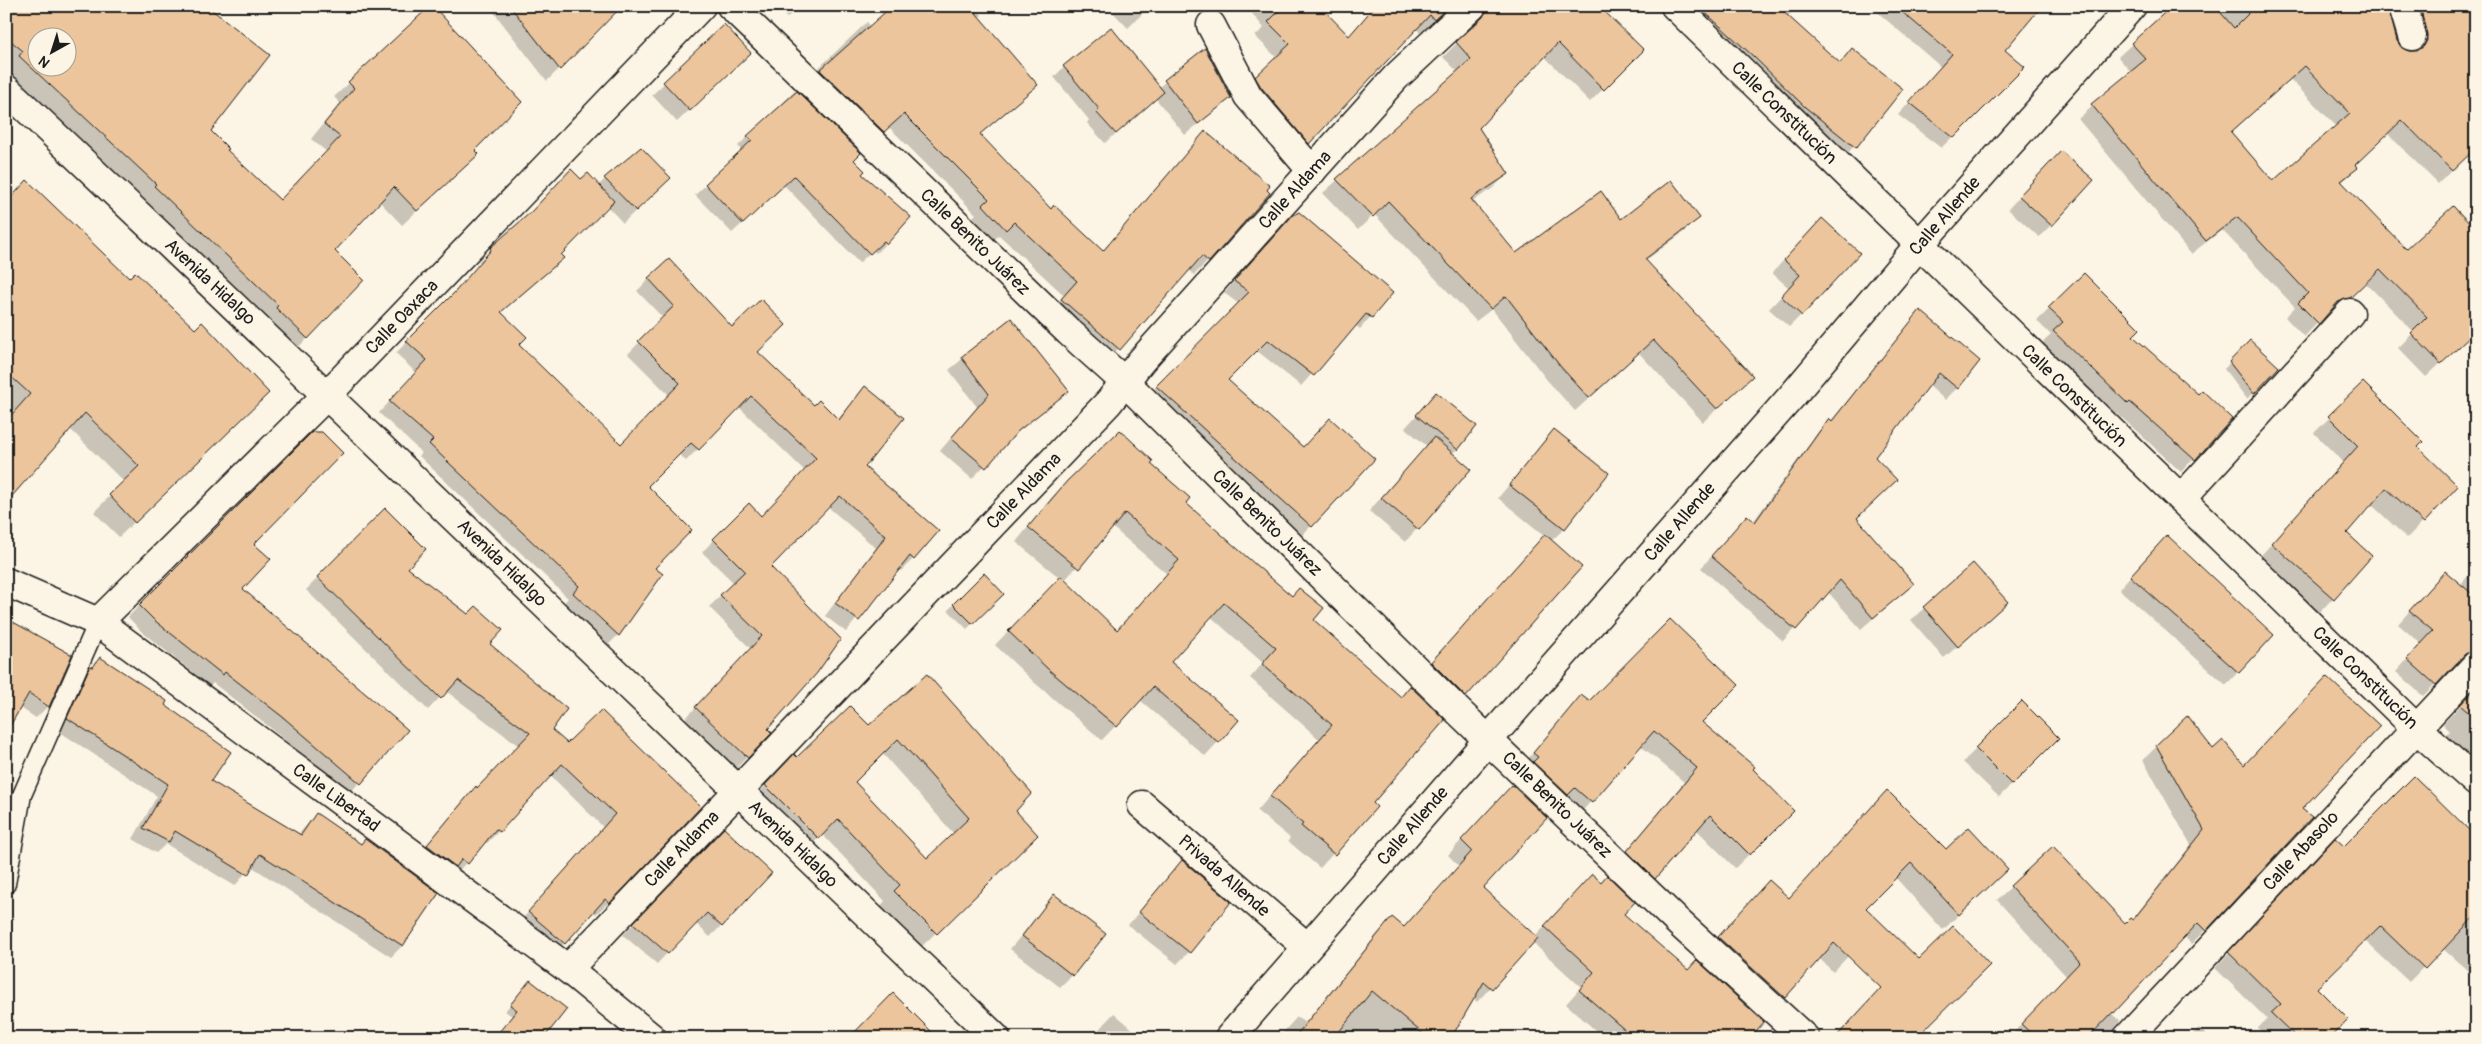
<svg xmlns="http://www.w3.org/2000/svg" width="2482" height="1044" viewBox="0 0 2482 1044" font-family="Pangolin,sans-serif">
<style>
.shadow{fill:#0003;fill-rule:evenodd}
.building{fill:#ecc59c;stroke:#1c1c1c;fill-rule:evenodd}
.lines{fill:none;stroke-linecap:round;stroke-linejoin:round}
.lane-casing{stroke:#1c1c1c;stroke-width:21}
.street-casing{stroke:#1c1c1c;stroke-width:31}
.secondary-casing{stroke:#1c1c1c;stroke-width:31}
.lane{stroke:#fcf5e5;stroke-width:18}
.street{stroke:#fcf5e5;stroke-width:28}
.secondary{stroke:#fcf5e5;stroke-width:28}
.labels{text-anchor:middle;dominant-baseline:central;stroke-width:4;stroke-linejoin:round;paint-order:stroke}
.street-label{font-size:18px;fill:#1c1c1c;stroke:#fcf5e5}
</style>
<rect width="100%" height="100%" fill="#fcf5e5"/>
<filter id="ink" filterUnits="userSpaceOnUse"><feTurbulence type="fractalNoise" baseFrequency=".02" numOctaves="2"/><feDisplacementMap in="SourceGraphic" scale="10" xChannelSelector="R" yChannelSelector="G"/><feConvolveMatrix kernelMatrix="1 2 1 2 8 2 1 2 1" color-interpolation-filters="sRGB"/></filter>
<g filter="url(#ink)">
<g class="shadow">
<path d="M6,6H205L209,131L226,150L280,202L327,152L311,139L340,103L334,97L432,7L473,150L463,168L402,225L379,201L333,251L308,338L293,352L141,202L143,199L6,71L10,66L6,63ZM38,38H68V68H38Z"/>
<polygon points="489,6 599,6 611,16 547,81"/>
<polygon points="775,6 799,6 787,18"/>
<polygon points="894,6 975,6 982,15 978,18 979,135 1051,210 1102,252 1205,133 1208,261 1194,275 1189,270 1105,363 1048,313 1064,295 999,235 991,243 970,220 976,214 889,127 870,145 804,82 867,22 871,27"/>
<polygon points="1107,6 1150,6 1128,28"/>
<polygon points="1246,6 1318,6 1348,37 1375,6 1451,6 1420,33 1416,28 1295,156 1243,91 1277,58 1255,36 1264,28"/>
<polygon points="1466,6 1598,6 1642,50 1590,102 1544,56 1478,128 1507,174 1493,188 1472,202 1515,254 1621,221 1698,218 1685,231 1645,261 1752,376 1703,422 1639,353 1575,411 1547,380 1492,309 1476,321 1374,214 1358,230 1323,193 1458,72 1443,57 1474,26 1474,17"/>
<polygon points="1678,6 1798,6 1787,17 1839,63 1852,49 1901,89 1843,159"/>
<polygon points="1878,6 2040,6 2003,50 2023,67 1941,148 1898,115 1941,67 1875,10"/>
<path d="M2173,6H2387L2396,41L2401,49L2414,52V46L2396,6H2476V161L2474,163L2467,155L2438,184L2387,133L2354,165L2357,168L2341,183L2406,251L2476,330L2426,377L2398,348L2414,332L2365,282L2335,311L2325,315L2304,337L2285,317L2295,307L2222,230L2191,254L2078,119L2131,72L2118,57ZM2290,79L2336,126L2273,182L2230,133Z"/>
<polygon points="724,26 737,65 677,122 652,95"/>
<polygon points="1204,50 1230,97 1185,135 1156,99 1105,143 1087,123 1089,120 1054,77 1064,67 1159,87"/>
<polygon points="795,91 860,153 853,160 860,174 886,243 876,253 873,250 859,263 784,185 732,233 695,195 742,151 738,146"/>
<polygon points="2049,165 2051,225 2039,237 2008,209"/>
<polygon points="605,179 657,190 623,223 607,206 560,255 550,269 500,313 518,345 621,446 670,396 628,354 663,318 637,291 649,279 731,329 814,407 837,420 866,388 863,467 913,559 901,571 898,568 846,632 825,616 876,548 828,507 769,567 766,729 747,757 735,769 684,720 751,649 709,607 734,583 702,552 749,505 761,517 805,471 739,407 686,461 679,454 647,486 653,568 661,574 618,635 606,647 562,605 568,598 419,456 422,453 379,413 416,373 396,353 443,305 480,263 479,261 527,216 581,181 598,186"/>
<polygon points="6,204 252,408 119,537 94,512 124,482 70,429 15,411 6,402"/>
<polygon points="1281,229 1391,293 1360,329 1355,325 1301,386 1256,350 1226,380 1311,526 1300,537 1145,398 1239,304 1224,293"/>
<polygon points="1810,232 1801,315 1789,327 1769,309 1789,288 1772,273"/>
<polygon points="2084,275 2132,336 2198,396 2230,419 2181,472 2117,413 2115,415 2041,344 2051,335 2037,321"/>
<polygon points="1920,311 1957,388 1945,400 1928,385 1873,457 1856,518 1900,595 1861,629 1828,592 1783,641 1701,568 1736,528 1753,522 1818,432 1829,420 1831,421"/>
<polygon points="1011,319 1067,391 1009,439 972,479 940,451 977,407 949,370"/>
<polygon points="2250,342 2277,367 2247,399 2224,369"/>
<polygon points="2363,384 2416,447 2457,486 2407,538 2371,504 2345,533 2333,598 2318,614 2257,560 2343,462 2314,433"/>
<polygon points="1436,394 1457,449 1452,454 1470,469 1405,542 1369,511 1427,446 1405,428"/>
<polygon points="1554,431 1607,473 1564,529 1551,541 1580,567 1447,714 1414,681 1545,536 1498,498"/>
<polygon points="313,433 252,544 241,589 406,730 348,795 272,729 213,683 210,686 142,632 128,617"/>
<path d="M1150,464L1184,503L1400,698L1410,688L1371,803L1375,807L1320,868L1288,841L1290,838L1257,811L1319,739L1250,678L1263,663L1210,616L1169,662L1218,742L1205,756L1140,700L1102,740L1035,683L995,645L1060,578L1016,542L1053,496L1068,482ZM1112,527L1167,574L1116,631L1064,581Z"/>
<polygon points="385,510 407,568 488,645 550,730 567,745 700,807 609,902 596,914 593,911 552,956 517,925 603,827 550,775 499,831 487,843 484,842 455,875 416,858 464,800 476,788 477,789 519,746 446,691 428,710 306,590"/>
<polygon points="2154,549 2238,672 2226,685 2119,589"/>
<polygon points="1973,565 1994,614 1944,658 1911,620"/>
<polygon points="2476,567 2476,626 2435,684 2423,696 2396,672 2421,644 2398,624 2433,585 2460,585"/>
<polygon points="984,575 1003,594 967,629 948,610"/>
<polygon points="6,620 48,706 36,718 19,707"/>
<polygon points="100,658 163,706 210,781 298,835 316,814 360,845 437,893 402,946 391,957 251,866 235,886 166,844 156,853 133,839 157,796 57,730 79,679"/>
<path d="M927,676L1014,811L1021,850L920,948L880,907L885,901L822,834L802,854L750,802L779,772L869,727ZM882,753L954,834L927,860L853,782Z"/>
<polygon points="2476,689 2476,763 2446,736 2450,731 2443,724"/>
<polygon points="1581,697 1589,703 1700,722 1793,811 1735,868 1696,829 1641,892 1614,866 1684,782 1640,745 1578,816 1520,768"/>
<polygon points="2022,703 2058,738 1999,797 1963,762"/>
<polygon points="2157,746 2213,751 2243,767 2301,809 2205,930 2191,944 2184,936 2112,1014 2120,1021 2111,1034 2111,1038 2009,1038 2067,977 1997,900 2011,887 2125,925 2131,921 2191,845 2143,760"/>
<polygon points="1498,800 1481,888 1535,937 1578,890 1622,914 1756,1038 1604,1038 1566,1004 1581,987 1532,942 1477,1002 1473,998 1450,1038 1278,1038 1297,1017 1305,1023 1378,933 1392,919 1403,928 1459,866 1448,855"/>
<polygon points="713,841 721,926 710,937 695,923 657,964 623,935"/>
<polygon points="2476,844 2476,978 2442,948 2409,982 2364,940 2316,988 2328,1038 2267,1038 2258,1028 2267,1019 2215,968 2321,855 2344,848"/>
<polygon points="1946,851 1991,884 1943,930 1895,877 1865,908 1880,923 1833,972 1819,958 1768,1013 1703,953 1769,882 1789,899"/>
<polygon points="1182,861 1189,952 1177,964 1128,925"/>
<polygon points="1054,896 1072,975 1060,987 1010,949"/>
<polygon points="530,981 565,1009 512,1016 505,1011"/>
<polygon points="1114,1013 1143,1038 1091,1038"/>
<polygon points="2199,1028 2209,1038 2189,1038"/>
</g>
<g class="building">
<path d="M6,6H207L270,55L211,131L229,149L227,150L280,200L340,137L324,124L354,88L348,82L430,6H433L522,102L475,150L479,154L417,211L394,187L335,251L364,280L308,339L276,308L278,305L154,186L156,184L19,56L23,51L6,37ZM38,38H68V68H38Z"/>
<polygon points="510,6 622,6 560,70"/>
<polygon points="892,6 970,6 1038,85 980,134 1051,209 1054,205 1103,251 1205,131 1270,186 1267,190 1270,193 1209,262 1202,256 1120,350 1061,299 1077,281 1014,222 1006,230 983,205 989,199 904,114 884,132 820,70"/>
<polygon points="1284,6 1320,6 1349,36 1375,6 1449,6 1434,20 1430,15 1309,144 1261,87 1255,77 1290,44 1268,22"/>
<polygon points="1487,6 1599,6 1644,50 1604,90 1558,43 1479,128 1509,174 1471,199 1516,253 1601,191 1621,219 1671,180 1700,218 1645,259 1753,376 1717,409 1653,340 1589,398 1560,366 1506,296 1491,309 1388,201 1373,217 1336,179 1471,59 1456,42 1483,17"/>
<polygon points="1698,6 1777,6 1840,63 1852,48 1903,89 1856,148 1805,107 1753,56"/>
<polygon points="1895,6 2042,6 2005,50 2025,67 1954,138 1909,102 1952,54"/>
<path d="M2172,6H2215L2234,28L2256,6H2388L2397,41L2402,48L2409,51H2417L2424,46L2427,40L2422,14L2429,6H2476V148L2452,171L2402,120L2355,165L2358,168L2341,181L2406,249L2453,206L2476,230V331L2441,364L2411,333L2427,317L2380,269L2350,298L2338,302L2319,324L2298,303L2308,293L2237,217L2206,241L2091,104L2146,59L2131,43ZM2305,66L2350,113L2273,181L2231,132Z"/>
<polygon points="724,24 751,53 690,111 663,82"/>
<polygon points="1111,27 1164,92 1116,134 1096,112 1099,109 1063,66"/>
<polygon points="1205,48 1231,98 1198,124 1164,80"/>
<polygon points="797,91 861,153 854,160 865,171 862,174 911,217 887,244 884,241 870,254 794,176 743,224 705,184 752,140 747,136"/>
<polygon points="641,147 671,178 636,211 604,178"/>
<polygon points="2061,151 2094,180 2052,226 2019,196"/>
<polygon points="571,169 581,179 588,173 614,201 561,255 564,258 501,312 527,337 519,345 621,444 680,383 638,341 674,306 648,278 669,259 732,327 761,299 786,325 758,352 814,405 819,400 839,420 865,386 904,418 865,467 939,531 914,560 910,556 859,621 835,603 886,536 840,496 771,567 841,639 817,673 768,729 772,733 748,758 695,707 762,636 720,595 745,571 713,539 749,503 761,516 816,458 751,396 699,450 691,443 648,486 692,530 655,568 663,574 619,636 573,593 579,586 429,444 433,440 389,401 427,360 406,341 455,292 491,250 490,248 531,212"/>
<polygon points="27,180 129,278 135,272 195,329 202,322 269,393 135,523 109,495 139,466 85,413 6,503 6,421 30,394 6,372 6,203"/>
<polygon points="1299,212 1393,293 1372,318 1366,314 1314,376 1268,340 1228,380 1303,447 1330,418 1375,459 1312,527 1156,386 1249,292 1234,281 1292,216"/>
<polygon points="1822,218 1860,253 1802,316 1781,296 1800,275 1784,260"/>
<polygon points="2084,273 2140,329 2133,336 2198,394 2202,390 2232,419 2195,460 2130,402 2128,404 2053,331 2063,322 2048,308"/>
<polygon points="1920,310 1980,361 1958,389 1939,373 1875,457 1897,480 1857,518 1914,584 1873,618 1840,580 1796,630 1711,556 1747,515 1755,522 1829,418 1832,421"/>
<polygon points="1011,318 1069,391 1018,431 986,468 951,438 989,394 961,357"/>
<polygon points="2250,340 2279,367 2254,394 2229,362"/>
<polygon points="2363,382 2423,442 2418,447 2458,486 2424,523 2386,488 2347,533 2372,556 2334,599 2271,543 2358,446 2328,416"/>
<polygon points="1436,392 1477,426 1458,450 1416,415"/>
<polygon points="1554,429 1609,473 1565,529 1509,485"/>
<polygon points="1120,430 1153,461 1151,464 1190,498 1186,503 1257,566 1292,596 1299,588 1324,608 1314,620 1401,697 1410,686 1445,720 1373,803 1377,807 1335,855 1301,826 1303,824 1270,796 1332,725 1262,664 1276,648 1224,603 1171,662 1239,720 1219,743 1153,687 1117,727 1049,670 1008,631 1061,576 1117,630 1179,560 1125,513 1079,569 1028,527 1067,481"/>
<polygon points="312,432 322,432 343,453 254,544 271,559 243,589 408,730 361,784 284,718 225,672 223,675 154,620 139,605"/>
<polygon points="1434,437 1471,469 1419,530 1381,498"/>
<polygon points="385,508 426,549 408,568 468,614 476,606 503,630 490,644 567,709 552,730 567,743 601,710 701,807 610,903 605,899 565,944 528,912 615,814 562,764 500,832 496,829 468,864 462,859 456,867 427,845 476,786 477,788 530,733 458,680 441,699 317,577"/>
<polygon points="1545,534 1582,567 1466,697 1431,662"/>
<polygon points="2167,535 2274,635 2239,673 2130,576"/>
<polygon points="1973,563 2008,602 1958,647 1923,607"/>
<polygon points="2445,571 2476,597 2476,650 2465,654 2436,685 2407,659 2433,631 2409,611"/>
<polygon points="984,573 1004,594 973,624 953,604"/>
<polygon points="6,618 72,655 49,707 29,693 6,733"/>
<polygon points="1670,619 1739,685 1702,722 1755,767 1753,769 1794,811 1750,855 1710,815 1655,879 1627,851 1697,768 1654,731 1592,803 1575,788 1568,795 1533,762 1538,757 1533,753 1581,695 1589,701"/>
<polygon points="100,657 167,701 165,705 231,752 211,781 301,835 316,813 361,844 365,839 439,893 403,946 260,854 248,875 175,831 169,842 143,828 168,784 67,718 90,666 93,667"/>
<path d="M927,674L1032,793L1016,811L1038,835L937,934L894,891L900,885L838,819L819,839L765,785L794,754L797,757L850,706L869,725ZM898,739L969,818L927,858L855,782Z"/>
<polygon points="2327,677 2380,726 2302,809 2312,817 2206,931 2198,923 2114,1013 2113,1012 2088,1038 2036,1038 2021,1024 2080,962 2010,886 2053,846 2125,923 2130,918 2133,920 2204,830 2156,745 2187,716 2213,749 2223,740 2244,765"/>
<polygon points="2476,688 2476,719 2460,705"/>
<polygon points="2022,701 2059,738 2012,785 1975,748"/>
<polygon points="2414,776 2476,837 2476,915 2425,969 2380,926 2317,988 2348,1019 2330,1038 2297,1038 2271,1013 2281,1004 2228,952 2335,838 2344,846"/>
<polygon points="1512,785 1547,818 1483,888 1538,938 1492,989 1484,982 1451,1038 1428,1038 1372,991 1334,1038 1294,1038 1392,917 1404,927 1472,851 1461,840"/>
<polygon points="1887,790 1946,849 1969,827 2008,869 1959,915 1911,863 1866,908 1919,959 1953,926 1990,965 1916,1038 1835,1038 1881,988 1834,943 1785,998 1718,937 1769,880 1789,898"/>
<polygon points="724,828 772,873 722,927 707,913 668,954 633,923"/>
<polygon points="1182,860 1231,902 1190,953 1139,912"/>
<polygon points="1592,874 1601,882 1607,875 1635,902 1624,914 1688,970 1697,960 1764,1022 1750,1038 1634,1038 1579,990 1594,972 1544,926"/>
<polygon points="1054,894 1106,934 1073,976 1022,936"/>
<polygon points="530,980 567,1009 544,1038 494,1038 517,1010 510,1005"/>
<polygon points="893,993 938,1038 849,1038"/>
</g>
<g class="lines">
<g class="lane-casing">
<polyline id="lane" points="6,884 22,795 98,622"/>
</g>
<g class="street-casing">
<g id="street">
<polyline points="731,6 1069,332 1126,383 1460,713 1678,922 1805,1038"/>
<polyline points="1675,6 2416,728 2476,782"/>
<polyline points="2403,6 2412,36"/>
<polyline points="1211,25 1248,96 1312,171"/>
<polyline points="2181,499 2350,313"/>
<polyline points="6,582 98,622 568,969 652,1038"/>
<polyline points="98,622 328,394 701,6"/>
<polyline points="1142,805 1307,947"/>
<polyline points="568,969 1109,402 1141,361 1396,77 1472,6"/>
<polyline points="1229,1038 1489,739 1792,396 1919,245 2132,6"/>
<polyline points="2127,1038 2476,665"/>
</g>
</g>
<g class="secondary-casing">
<path id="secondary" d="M6,89C338,403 665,722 996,1038"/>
</g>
<use href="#lane" class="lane"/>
<use href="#street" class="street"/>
<use href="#secondary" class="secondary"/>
</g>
</g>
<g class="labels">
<g class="street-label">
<text transform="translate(1784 113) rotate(44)">Calle Constitución</text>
<text transform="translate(1295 190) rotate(-48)">Calle Aldama</text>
<text transform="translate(1945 216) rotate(-49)">Calle Allende</text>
<text transform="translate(975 242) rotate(44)">Calle Benito Juárez</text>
<text transform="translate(210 282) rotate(43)">Avenida Hidalgo</text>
<text transform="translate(402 317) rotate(-46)">Calle Oaxaca</text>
<text transform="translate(2074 396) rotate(44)">Calle Constitución</text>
<text transform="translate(1024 491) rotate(-46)">Calle Aldama</text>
<text transform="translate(1680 522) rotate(-49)">Calle Allende</text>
<text transform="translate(1267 523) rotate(44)">Calle Benito Juárez</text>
<text transform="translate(502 563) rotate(44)">Avenida Hidalgo</text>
<text transform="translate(2365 678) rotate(44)">Calle Constitución</text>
<text transform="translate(336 798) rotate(36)">Calle Libertad</text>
<text transform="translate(1557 805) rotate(44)">Calle Benito Juárez</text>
<text transform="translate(1413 826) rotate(-49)">Calle Allende</text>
<text transform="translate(793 844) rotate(44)">Avenida Hidalgo</text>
<text transform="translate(682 849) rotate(-46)">Calle Aldama</text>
<text transform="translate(2301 851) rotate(-47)">Calle Abasolo</text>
<text transform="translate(1224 876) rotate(41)">Privada Allende</text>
</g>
</g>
<rect width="2482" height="1044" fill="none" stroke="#fcf5e5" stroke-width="25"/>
<rect x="12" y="12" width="2457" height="1019" fill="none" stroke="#1c1c1c" stroke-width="2" filter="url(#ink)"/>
<g transform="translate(52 52) rotate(219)"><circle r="24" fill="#fcf5e5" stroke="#a29e95"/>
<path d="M0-4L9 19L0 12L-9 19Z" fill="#1c1c1c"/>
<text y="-8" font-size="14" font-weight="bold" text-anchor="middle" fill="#1c1c1c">N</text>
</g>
</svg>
